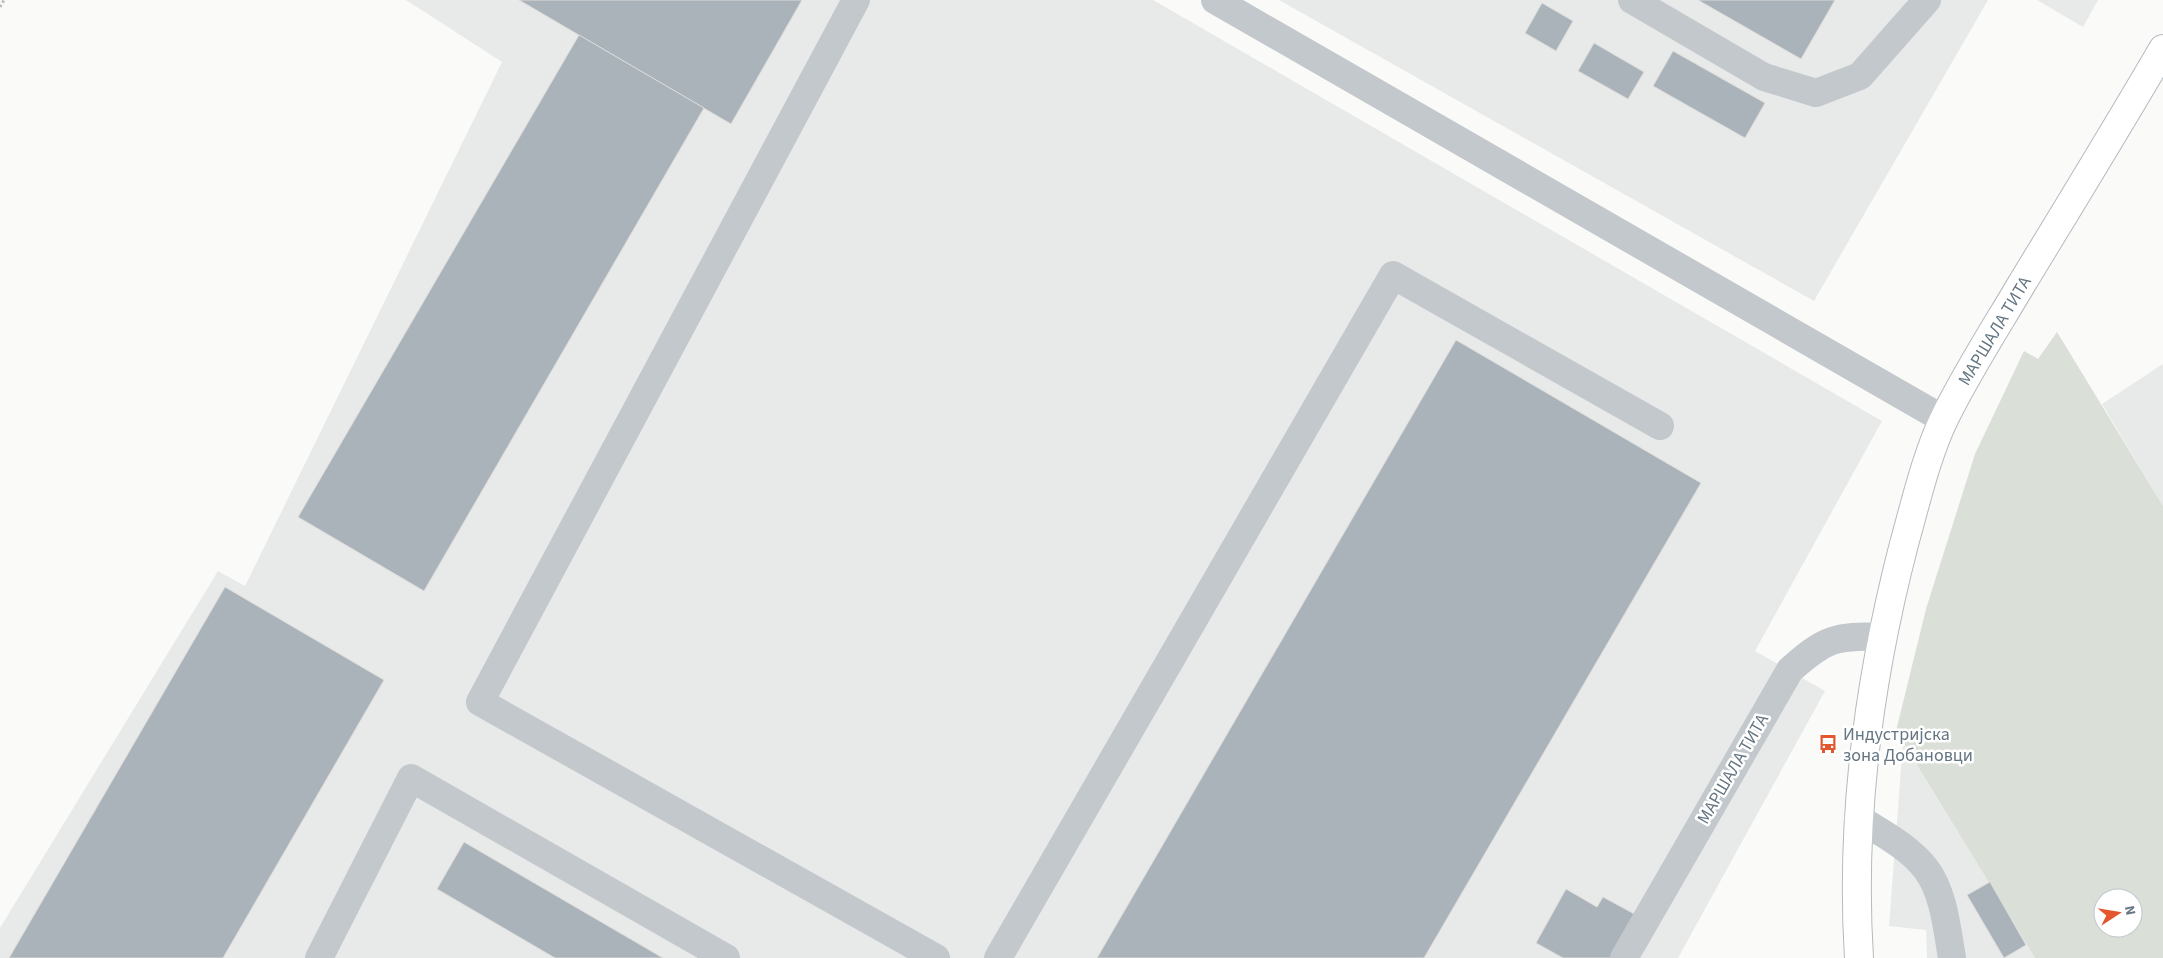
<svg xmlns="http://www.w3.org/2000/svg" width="2163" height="958" viewBox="0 0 2163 958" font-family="'Source Sans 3',sans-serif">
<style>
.built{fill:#e8e9e9}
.green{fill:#dadfd7;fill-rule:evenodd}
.building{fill:#aab3b9;stroke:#dcdcda}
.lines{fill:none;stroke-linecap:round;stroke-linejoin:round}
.major-casing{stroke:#b5babe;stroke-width:30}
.path{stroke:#bbbfc2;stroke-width:3;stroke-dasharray:2.5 2.5;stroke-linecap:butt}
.minor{stroke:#c3c8cc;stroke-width:28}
.major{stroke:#fff;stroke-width:28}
.labels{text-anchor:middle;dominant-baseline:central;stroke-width:5;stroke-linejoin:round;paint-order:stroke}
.street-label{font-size:18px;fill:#657683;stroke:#fff}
.poi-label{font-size:18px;fill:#657683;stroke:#fff;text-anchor:start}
</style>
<rect width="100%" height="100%" fill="#fafaf8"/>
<g class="built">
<polygon points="406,0 1153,0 1882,421 1755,651 1825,691 1678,958 0,958 0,928 218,571 245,586 502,62"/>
<polygon points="1279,0 1988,0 1814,301"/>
<polygon points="2037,0 2098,0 2083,27"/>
<polygon points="2163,364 2163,506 2102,404"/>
<polygon points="1903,743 2035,958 1927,958 1926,930 1889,926"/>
</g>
<path class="green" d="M2057,332L2163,506V958H2035L1896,731L1926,609L1975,454L2024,351L2038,359ZM2103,898H2133V928H2103Z"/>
<g class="building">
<polygon points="519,0 802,0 731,124"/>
<polygon points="1698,0 1835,0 1801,59"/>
<polygon points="1542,3 1573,21 1556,51 1525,33"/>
<polygon points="579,35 704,108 424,591 298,517"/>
<polygon points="1594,43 1644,72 1628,99 1578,71"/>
<polygon points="1673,51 1765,103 1745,138 1653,86"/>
<polygon points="1456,340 1701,483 1424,958 1097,958"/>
<polygon points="225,587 384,680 223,958 9,958"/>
<polygon points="464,842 663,958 555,958 437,889"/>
<polygon points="1990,882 2026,945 2004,958 1967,895"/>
<polygon points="1566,889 1597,907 1603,897 1638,916 1615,958 1563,958 1536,943"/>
</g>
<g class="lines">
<g class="major-casing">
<path id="major" d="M1859,958C1850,818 1869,679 1904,544C1915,505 1927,453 1945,417C1967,372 1995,329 2021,285C2069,206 2117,128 2163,49"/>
</g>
<polyline class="path" points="0,7 4,0"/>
<g class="minor">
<polyline points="856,0 480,702 936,958"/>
<polyline points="1215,0 1943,419"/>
<polyline points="1632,0 1764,77 1816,93 1860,76 1927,0"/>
<path d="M1858,818C1882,833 1909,847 1926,869C1944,893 1947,929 1952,958"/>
<polyline points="319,958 411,778 726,958"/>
<polyline points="998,958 1393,275 1660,426"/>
<path d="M1624,958L1790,670C1825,639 1835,635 1882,637"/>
</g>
<use href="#major" class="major"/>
</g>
<defs>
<g id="bus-bare" transform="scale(1.5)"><path d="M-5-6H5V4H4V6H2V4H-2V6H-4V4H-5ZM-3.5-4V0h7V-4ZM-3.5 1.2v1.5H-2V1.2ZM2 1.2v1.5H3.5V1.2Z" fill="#e4572e" stroke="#fff" stroke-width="2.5" paint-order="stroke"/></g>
</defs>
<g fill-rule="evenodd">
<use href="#bus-bare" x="1828" y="744"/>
</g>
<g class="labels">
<g class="street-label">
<text transform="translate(1995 331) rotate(-59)">МАРШАЛА ТИТА</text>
<text transform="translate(1733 769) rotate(-60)">МАРШАЛА ТИТА</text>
</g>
<g class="poi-label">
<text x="1843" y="734">Индустријска<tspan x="1843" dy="21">зона Добановци</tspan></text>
</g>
</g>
<g transform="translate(2118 913) rotate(78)"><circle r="24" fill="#ffffff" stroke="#c1c8cd"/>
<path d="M0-4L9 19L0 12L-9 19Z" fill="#e4572e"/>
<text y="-8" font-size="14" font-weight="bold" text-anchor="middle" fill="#657683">N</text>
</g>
</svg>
